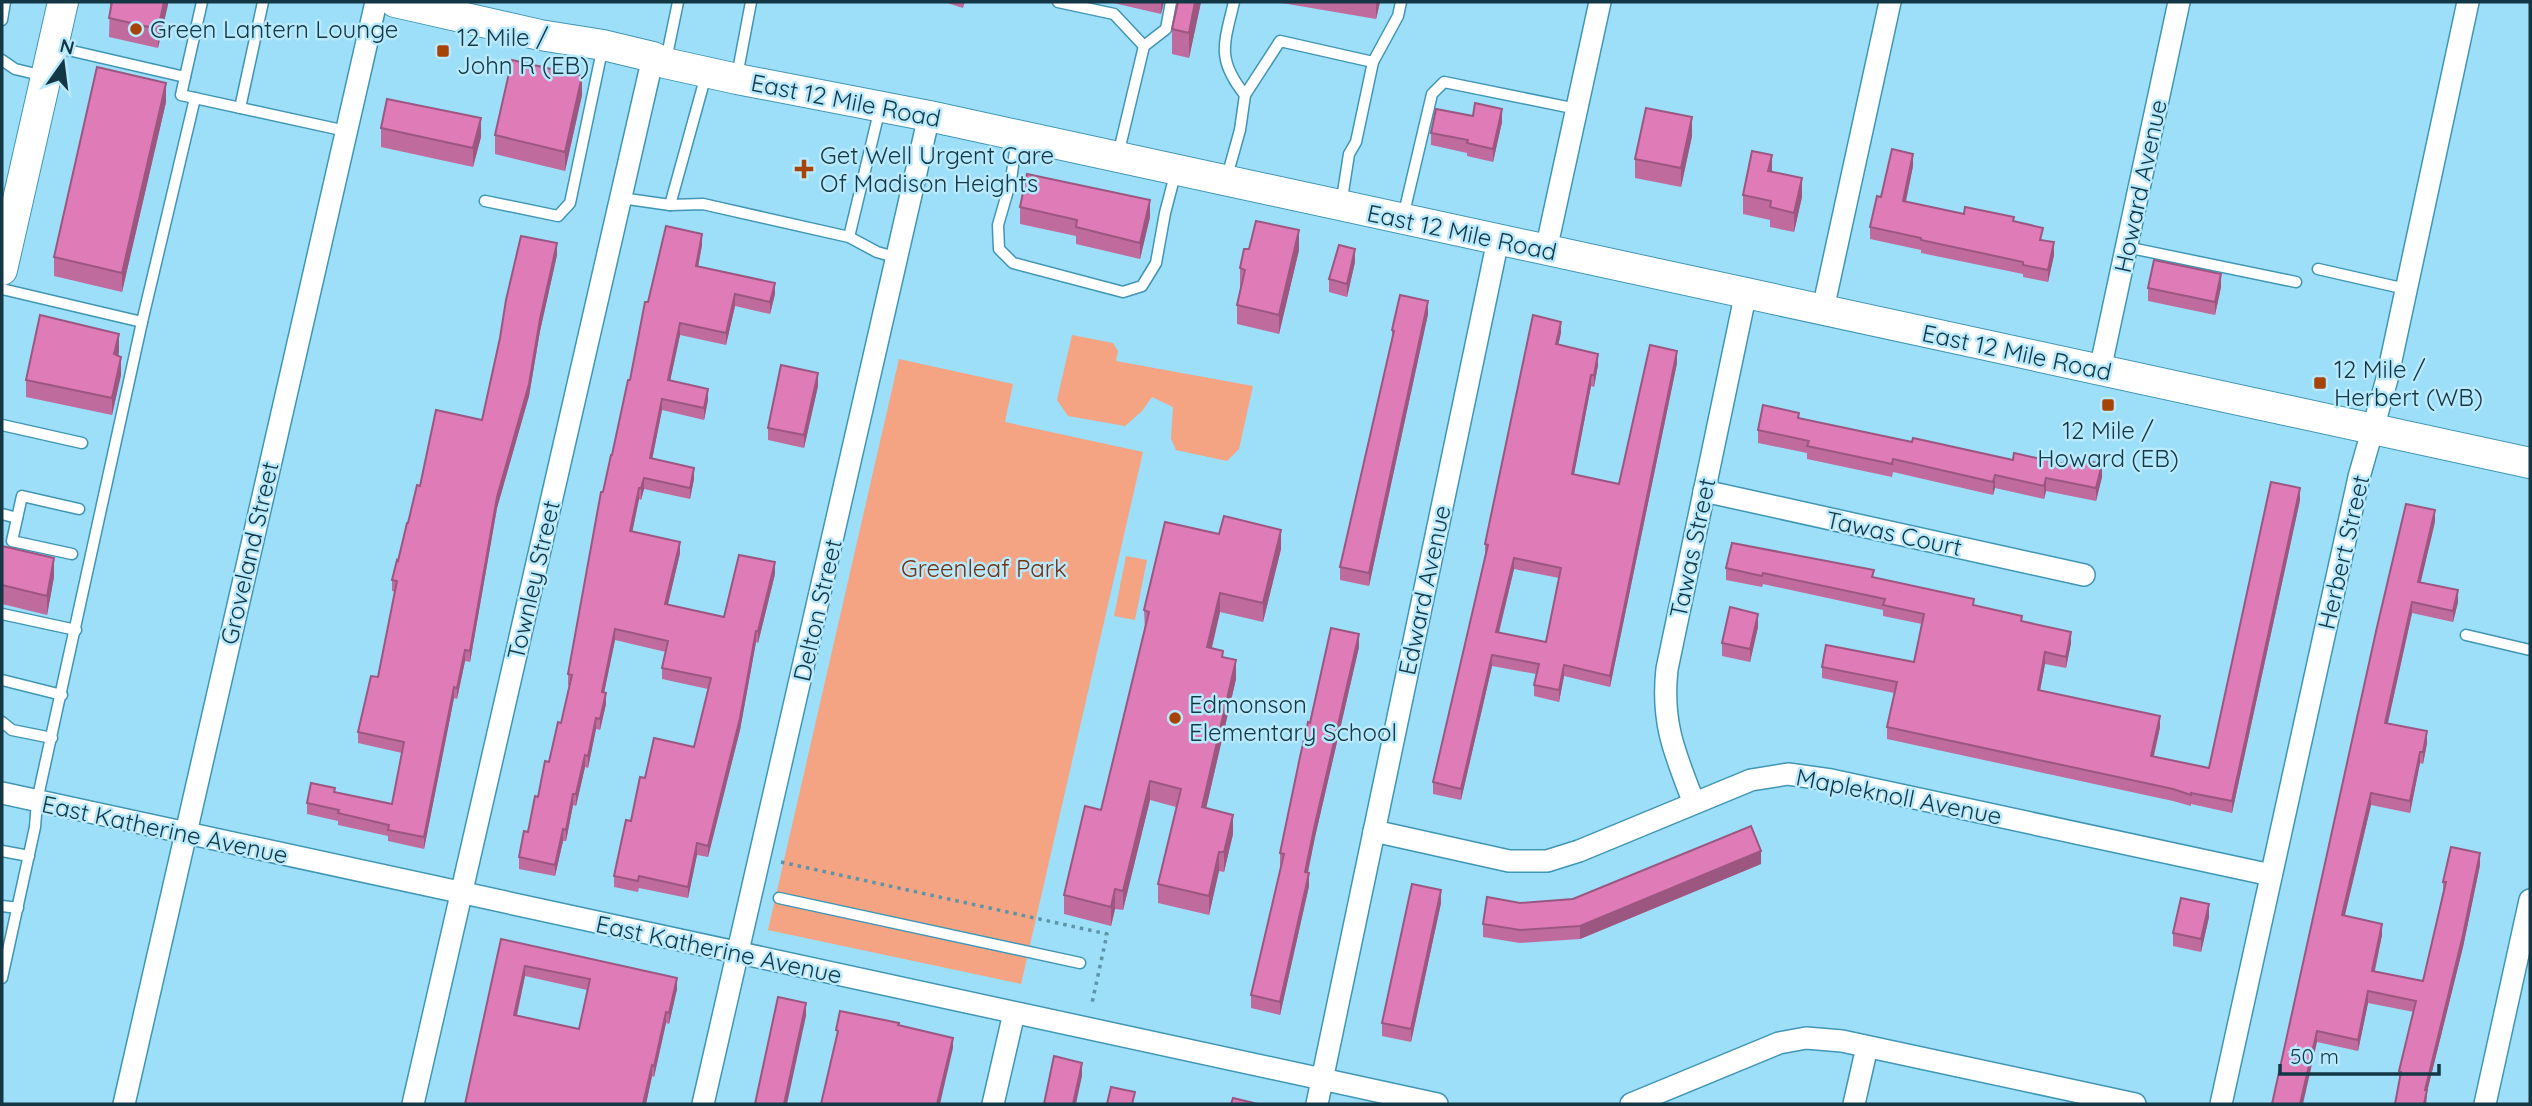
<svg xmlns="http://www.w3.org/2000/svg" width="2532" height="1106" viewBox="0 0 2532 1106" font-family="Quicksand,sans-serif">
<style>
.green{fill:#f4a482}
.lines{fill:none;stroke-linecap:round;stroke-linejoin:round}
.service-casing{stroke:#4096b4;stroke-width:13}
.minor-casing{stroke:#4096b4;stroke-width:24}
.secondary-casing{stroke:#4096b4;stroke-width:32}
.path{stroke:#5f93a8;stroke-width:3.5;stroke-dasharray:3.5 5;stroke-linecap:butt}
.service{stroke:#fff;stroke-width:10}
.minor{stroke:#fff;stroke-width:21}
.secondary{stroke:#fff;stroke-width:30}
.wall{fill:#c06b9e;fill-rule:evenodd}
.shaded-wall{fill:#9c5781}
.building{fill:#df7cb8;stroke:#9c5781;stroke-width:2;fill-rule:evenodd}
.poi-dot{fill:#a64307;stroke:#b9e9fc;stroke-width:2.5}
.labels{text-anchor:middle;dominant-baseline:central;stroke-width:5;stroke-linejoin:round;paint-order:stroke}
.poi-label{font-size:24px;fill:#133744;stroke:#b9e9fc;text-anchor:start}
.street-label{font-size:24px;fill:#133744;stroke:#b9e9fc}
.park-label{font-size:24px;fill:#743211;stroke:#b9e9fc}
</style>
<rect width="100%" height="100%" fill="#9ddef8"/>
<g class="green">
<polygon points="1072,335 1113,343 1118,351 1116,361 1253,386 1239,449 1227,461 1176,450 1171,439 1173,407 1152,397 1142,411 1125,426 1068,416 1057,400"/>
<polygon points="899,359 1013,384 1005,422 1143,452 1021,984 768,930"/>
<polygon points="1126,556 1147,560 1135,620 1114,616"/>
</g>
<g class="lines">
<g class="service-casing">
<g id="service">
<polyline points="1058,2 1114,14 1144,46"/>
<path d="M1234,2C1224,44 1216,59 1245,95"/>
<polyline points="2,20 5,2"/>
<polyline points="55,47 185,77 202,2"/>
<polyline points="2,60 15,69 44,76"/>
<polyline points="666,60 678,2"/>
<polyline points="737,76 751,2"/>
<polyline points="185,77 181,95 346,131"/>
<polyline points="240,108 263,2"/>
<polyline points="1017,137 1011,180 998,225 999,249 1013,263 1123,292 1142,286 1156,263 1165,213 1176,171"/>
<polyline points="1118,155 1144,46 1166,29 1171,2"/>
<polyline points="1226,180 1240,130 1245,95 1280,41 1373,62"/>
<polyline points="621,198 670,205 703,204 849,237 877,252 898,258"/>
<polyline points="485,201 558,216 570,203 603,46"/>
<polyline points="670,205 706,75"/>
<polyline points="1341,205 1349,154 1356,142 1373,62 1398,16 1401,2"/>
<polyline points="1403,217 1432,94 1444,82 1577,109"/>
<polyline points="849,237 880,108"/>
<polyline points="2126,247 2296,282"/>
<polyline points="2318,269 2406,289"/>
<polyline points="2,289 142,322 37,801 35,827 2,978"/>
<polyline points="142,322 195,98"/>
<polyline points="2,425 82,443"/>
<polyline points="2,514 17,518"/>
<polyline points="72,554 12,541 22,496 79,509"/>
<polyline points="2,614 76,630"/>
<polyline points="2466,635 2530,650"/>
<polyline points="2,680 62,695"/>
<polyline points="2,722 12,730 52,738"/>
<polyline points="2,851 29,856"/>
<polyline points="779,898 1080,963"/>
<polyline points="2,906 18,908"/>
</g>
</g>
<g class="minor-casing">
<g id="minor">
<polyline points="1546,250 1600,2"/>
<polyline points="1823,309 1890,2"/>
<polyline points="2100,370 2179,2"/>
<polyline points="1704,491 2084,575"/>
<polyline points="2,793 1437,1104"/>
<path d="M1694,803C1675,754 1661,723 1667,669L1746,292"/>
<polyline points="1374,831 1509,861 1547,861 1579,851 1751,780 1788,774 1831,780 2271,875"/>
<polyline points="124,1104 376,2"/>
<polyline points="413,1104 653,57"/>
<polyline points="703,1104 929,116"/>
<polyline points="993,1104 1014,1013"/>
<polyline points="1317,1104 1498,240"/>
<polyline points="1631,1104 1779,1043 1806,1038 1842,1041 2135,1104"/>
<polyline points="1854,1104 1867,1047"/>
<polyline points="2221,1104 2359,477 2387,379 2468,2"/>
<polyline points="2485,1104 2530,900"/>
</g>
</g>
<g class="secondary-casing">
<g id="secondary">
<polyline points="395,2 540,35 603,45 653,57 665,63 737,79 929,116 2530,463"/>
<polyline points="2,270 63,2"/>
</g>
</g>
<polyline class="path" points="781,862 1107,934 1092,1003"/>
<use href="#service" class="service"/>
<use href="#minor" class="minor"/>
<use href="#secondary" class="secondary"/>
</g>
<g class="wall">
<polygon points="110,2 168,2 158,48 109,37"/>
<polygon points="944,2 965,2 963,8"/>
<polygon points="1109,2 1164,2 1161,14"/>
<polygon points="1176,2 1201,2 1189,58 1172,54 1172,29 1176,9"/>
<polygon points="1276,2 1380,2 1376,19"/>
<polygon points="582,95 565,171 495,154 495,135"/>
<polygon points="166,102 122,292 54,276 54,257"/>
<polygon points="1502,122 1493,162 1467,156 1467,153 1431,145 1431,133"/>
<polygon points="381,128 481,137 473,167 381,147"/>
<polygon points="1692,136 1681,187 1635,178 1635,159"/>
<polygon points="1913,166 1906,202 1964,214 2014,222 2043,240 2054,255 2048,282 2023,277 2023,274 1921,253 1921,250 1870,239 1870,227 1881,197"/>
<polygon points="1772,172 1802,197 1794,232 1770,227 1770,220 1743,214 1743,195"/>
<polygon points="1020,207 1150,217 1140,259 1076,244 1076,236 1020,224"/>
<polygon points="702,245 698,267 775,294 770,314 735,306 726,345 680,335 670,380 708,400 704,420 662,410 652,459 694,479 690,499 644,489 641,500 639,499 632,532 680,553 668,605 724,617 775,574 758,643 756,642 740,730 708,857 697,855 688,898 639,888 638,892 614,887 614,876 645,778 694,747 708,689 662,679 662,668 666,652 615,640 604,692 606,704 600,730 596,729 588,768 585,767 576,806 573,805 566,841 563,841 555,876 519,869 519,857 561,723 569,686 568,685 568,674 603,492 648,302"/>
<polygon points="1299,250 1279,334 1237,324 1237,305 1241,288 1240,288 1240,268"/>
<polygon points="557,255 540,331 529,396 497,508 470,662 465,661 457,699 454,698 424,849 388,841 388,836 338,825 338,821 307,814 307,803 335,792 392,804 402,753 358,743 358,732 378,677 395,592 392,591 392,580 408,523 420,486 482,420"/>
<polygon points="1355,262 1347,297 1329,292 1329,279"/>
<polygon points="2221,287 2215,315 2148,301 2148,288"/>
<polygon points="1428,314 1369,586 1340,580 1340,567 1392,340 1392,330"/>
<path d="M1561,333L1558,345L1598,365L1594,387L1591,386L1574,474L1619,484L1677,363L1610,687L1564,676L1559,702L1534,696V685L1536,674L1492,666L1461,800L1433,794V782L1485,555V544ZM1514,569L1559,578L1546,642L1499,633Z"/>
<polygon points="119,352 118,356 121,375 112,415 26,397 26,380"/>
<polygon points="818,386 804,448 768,440 768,428"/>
<polygon points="1799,418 1912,442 2102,477 2096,501 2046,491 2044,499 1995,488 1993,495 1893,472 1892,477 1807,459 1807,453 1758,443 1758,430"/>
<polygon points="2300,500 2232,813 2191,804 2191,806 2173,801 1887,739 1887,727 1894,693 1822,678 1822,667 1914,662 1922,624 1883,616 1883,610 1763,584 1762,587 1726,580 1726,568 1874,577 1974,605 2022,622 2071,643 2066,668 2045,664 2040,690 2160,727 2154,756 2209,768"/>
<polygon points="2435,522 2420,582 2458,602 2453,622 2412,613 2388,723 2427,743 2423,764 2420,763 2410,813 2371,805 2345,915 2382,935 2375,971 2423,981 2443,892 2443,882 2480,865 2463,947 2427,1092 2426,1104 2395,1104 2399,1083 2399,1071 2414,1012 2368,1003 2358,1051 2317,1042 2272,1104"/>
<polygon points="2,546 54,577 47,615 2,604"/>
<polygon points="1281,549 1263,622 1220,612 1212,648 1223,657 1236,679 1206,808 1233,834 1224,872 1219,871 1209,915 1158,903 1158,884 1176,807 1150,800 1123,910 1115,909 1111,926 1064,914 1064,895 1101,810 1145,630 1144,610"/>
<polygon points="1758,627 1750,662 1722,656 1722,643"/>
<polygon points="1359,647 1315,837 1308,873 1309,886 1280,1015 1251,1008 1251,995 1281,867 1280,866 1280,853 1310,723"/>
<polygon points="1761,864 1580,939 1520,943 1483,937 1483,924 1520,903 1573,899"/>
<polygon points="1441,903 1411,1042 1382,1036 1382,1023"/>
<polygon points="2209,917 2201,952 2173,946 2173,933"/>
<path d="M501,939L677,989L669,1024L666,1023L654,1077L652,1076L646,1104H465ZM525,976L587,990L579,1029L517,1016Z"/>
</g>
<g class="shaded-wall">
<polygon points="164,2 168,2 168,5 158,48 158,29"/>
<polygon points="1161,2 1164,2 1161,14"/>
<polygon points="1195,2 1201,2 1189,58 1189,33"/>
<polygon points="1376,2 1380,2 1376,19"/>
<polygon points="582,76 582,95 565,171 565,152"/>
<polygon points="166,83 166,102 122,292 122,273"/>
<polygon points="1502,109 1502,122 1493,162 1493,149"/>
<polygon points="1692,117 1692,136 1681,187 1681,168"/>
<polygon points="481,118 481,137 473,167 473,148"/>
<polygon points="1913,154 1913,166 1903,213 1903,201"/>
<polygon points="1772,155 1772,174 1768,171"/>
<polygon points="1802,178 1802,197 1794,232 1794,213"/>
<polygon points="1150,200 1150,217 1140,259 1140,243"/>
<polygon points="1299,230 1299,250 1279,334 1279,315"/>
<polygon points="702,234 702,245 696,278 696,266"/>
<polygon points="2054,242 2054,255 2048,282 2048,270"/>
<polygon points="557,243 557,255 540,331 529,396 497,508 470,662 470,651 497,497"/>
<polygon points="1355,249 1355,262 1347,297 1347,284"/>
<polygon points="2221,274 2221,287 2215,315 2215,302"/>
<polygon points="775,283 775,294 770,314 770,302"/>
<polygon points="735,294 735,306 726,345 726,333"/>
<polygon points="1428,301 1428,314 1369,586 1369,573"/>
<polygon points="1561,322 1561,333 1556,355 1556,344"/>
<polygon points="680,323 680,335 668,391 668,380"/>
<polygon points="119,334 119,352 114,372 114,354"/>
<polygon points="1677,351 1677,363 1610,687 1610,676"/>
<polygon points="1598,354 1598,365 1594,387 1594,375"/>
<polygon points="121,357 121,375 112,415 112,398"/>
<polygon points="818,373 818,386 804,448 804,435"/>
<polygon points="1591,375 1591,386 1572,485 1572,474"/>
<polygon points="708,389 708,400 704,420 704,408"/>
<polygon points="662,399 662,410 650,470 650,458"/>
<polygon points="2102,464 2102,477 2096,501 2096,488"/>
<polygon points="694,468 694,479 690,499 690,488"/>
<polygon points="1995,475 1995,488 1993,495 1993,482"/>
<polygon points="644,478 644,489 641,500 641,488"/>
<polygon points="2046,478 2046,491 2044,499 2044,486"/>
<polygon points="639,488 639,499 630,543 630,531"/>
<polygon points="2300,488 2300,500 2232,813 2232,801"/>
<polygon points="2435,510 2435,522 2418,594 2418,582"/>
<polygon points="1281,530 1281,549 1263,622 1263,603"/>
<polygon points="680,542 680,553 665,616 665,604"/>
<polygon points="54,558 54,577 47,615 47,596"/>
<polygon points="1514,558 1514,569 1496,643 1496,632"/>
<polygon points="775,562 775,574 758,643 758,631"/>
<polygon points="2458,590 2458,602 2453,622 2453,611"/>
<polygon points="1220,593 1220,612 1207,666 1207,647"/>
<polygon points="2412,602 2412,613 2385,735 2385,723"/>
<polygon points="1758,614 1758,627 1750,662 1750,649"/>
<polygon points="615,629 615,640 602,703 602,692"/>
<polygon points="756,631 756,642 740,730 708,857 708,846"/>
<polygon points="2071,632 2071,643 2066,668 2066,657"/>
<polygon points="1359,634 1359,647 1315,837 1305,885 1305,872 1315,824"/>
<polygon points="465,650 465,661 457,699 457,688"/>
<polygon points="2045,652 2045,664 2038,701 2038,690"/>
<polygon points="1492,655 1492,666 1461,800 1461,789"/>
<polygon points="1236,660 1236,679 1202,826 1202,807"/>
<polygon points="1564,665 1564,676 1559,702 1559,690"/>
<polygon points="454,687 454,698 424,849 424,837"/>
<polygon points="606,693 606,704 600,730 600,719"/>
<polygon points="2160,716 2160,727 2151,767 2151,756"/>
<polygon points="596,718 596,729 588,768 588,756"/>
<polygon points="2427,731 2427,743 2423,764 2423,752"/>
<polygon points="2420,752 2420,763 2410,813 2410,801"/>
<polygon points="585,755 585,767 576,806 576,794"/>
<polygon points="1150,781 1150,800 1123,910 1123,891"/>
<polygon points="2371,793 2371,805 2342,927 2342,915"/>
<polygon points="573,794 573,805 566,841 566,830"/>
<polygon points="1233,815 1233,834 1224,872 1224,852"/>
<polygon points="563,829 563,841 555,876 555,865"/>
<polygon points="697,843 697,855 688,898 688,887"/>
<polygon points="1761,851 1761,864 1580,939 1580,926"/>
<polygon points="1219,852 1219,871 1209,915 1209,896"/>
<polygon points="2480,853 2480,865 2463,947 2427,1092 2426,1104 2424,1104 2425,1090"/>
<polygon points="1309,873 1309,886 1280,1015 1280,1002"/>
<polygon points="1115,889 1115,909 1111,926 1111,907"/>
<polygon points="1441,890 1441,903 1411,1042 1411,1029"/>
<polygon points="2209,904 2209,917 2201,952 2201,939"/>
<polygon points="2382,924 2382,935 2372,982 2372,971"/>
<polygon points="525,966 525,976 514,1026 514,1015"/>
<polygon points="677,978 677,989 669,1024 669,1013"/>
<polygon points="2368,991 2368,1003 2358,1051 2358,1040"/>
<polygon points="806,1003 806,1016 787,1104 784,1104"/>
<polygon points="666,1012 666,1023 654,1077 654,1066"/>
<polygon points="2317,1031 2317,1042 2303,1104 2300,1104"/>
<polygon points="953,1038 953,1048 940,1104 937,1104"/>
<polygon points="1082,1063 1082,1076 1076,1104 1073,1104"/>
<polygon points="652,1065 652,1076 646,1104 643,1104"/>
</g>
<g class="building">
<polygon points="112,2 164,2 158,29 109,18"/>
<polygon points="1178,2 1195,2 1189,33 1172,29"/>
<polygon points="512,60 582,76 565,152 495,135"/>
<polygon points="97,67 166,83 122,273 54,257"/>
<polygon points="387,99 481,118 473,148 381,128"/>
<polygon points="1475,103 1502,109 1493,149 1467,143 1468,140 1431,133 1436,109 1473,116"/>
<polygon points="1646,108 1692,117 1681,168 1635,159"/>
<polygon points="1892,149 1913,154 1903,201 1964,214 1965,207 2014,217 2013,221 2043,228 2040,240 2054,242 2048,270 2023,265 2023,262 1921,240 1921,238 1870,227 1877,196 1881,197"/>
<polygon points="1752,151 1772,155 1768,171 1802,178 1794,213 1770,207 1771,201 1743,195"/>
<polygon points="1027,174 1150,200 1140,243 1076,227 1077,220 1020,207"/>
<polygon points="1256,221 1299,230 1279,315 1237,305 1245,270 1240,268 1244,249 1249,249"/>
<polygon points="666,226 702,234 696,266 775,283 770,302 735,294 726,333 680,323 668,380 708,389 704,408 662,399 650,458 694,468 690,488 644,478 641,488 639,488 630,531 680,542 665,604 724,617 739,555 775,562 758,631 756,631 740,718 708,846 697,843 688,887 639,876 638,881 614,876 626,820 631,821 640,777 645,778 654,738 694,747 711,678 662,668 668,641 615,629 602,692 606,693 600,719 596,718 588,756 585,755 576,794 573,794 566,830 563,829 555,865 519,857 524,831 528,832 535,796 538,797 545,761 549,762 558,722 561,723 572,675 568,674 601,492 603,492 611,455 612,455 628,380 630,380 645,302 648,302"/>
<polygon points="521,236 557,243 540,319 529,384 497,497 470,651 465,650 457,688 454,687 424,837 388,830 389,825 338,813 339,810 307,803 311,783 335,788 334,792 392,804 404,742 358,732 371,676 378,677 397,581 392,580 397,560 398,561 407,523 408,523 417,485 420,486 436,410 482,420 500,338 506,300"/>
<polygon points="1339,245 1355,249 1347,284 1329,279"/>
<polygon points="2154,260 2221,274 2215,302 2148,288"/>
<polygon points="1400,295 1428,301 1369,573 1340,567 1394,331 1392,330"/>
<polygon points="40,315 119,334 114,354 121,357 112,398 26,380"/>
<path d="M1533,315L1561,322L1556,344L1598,354L1594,375H1591L1572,474L1619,484L1650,345L1677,351L1610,676L1564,665L1559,690L1534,685L1539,664L1492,655L1461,789L1433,782L1488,545L1485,544ZM1514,558L1561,568L1546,642L1496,632Z"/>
<polygon points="781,365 818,373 804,435 768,428"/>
<polygon points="1763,405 1799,413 1798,418 1912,442 1913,438 2013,460 2014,453 2064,464 2066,456 2102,464 2096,488 2046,478 2044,486 1995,475 1993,482 1893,459 1892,464 1807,446 1809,441 1758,430"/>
<polygon points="2271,482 2300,488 2232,801 2191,793 2191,795 2173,789 1887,727 1897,682 1822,667 1826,645 1914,662 1924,614 1883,605 1885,599 1763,573 1762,576 1726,568 1732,543 1874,570 1872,577 1974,599 1973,605 2022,616 2021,621 2071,632 2066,657 2045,652 2038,690 2160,716 2151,756 2209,768"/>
<polygon points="2406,504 2435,510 2418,582 2458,590 2453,611 2412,602 2385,723 2427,731 2423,752 2420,752 2410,801 2371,793 2342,915 2382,924 2372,971 2423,981 2446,882 2443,882 2451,847 2480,853 2463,935 2425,1090 2427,1090 2424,1104 2395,1104 2401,1072 2399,1071 2416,1001 2368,991 2358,1040 2317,1031 2300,1104 2272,1104 2377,627"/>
<polygon points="1224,516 1281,530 1263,603 1220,593 1207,647 1223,651 1222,657 1236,660 1202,807 1233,815 1224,852 1219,852 1209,896 1158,884 1181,789 1150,781 1123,891 1115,889 1111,907 1064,895 1085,806 1101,810 1149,612 1144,610 1165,522 1219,534"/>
<polygon points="2,546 54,558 47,596 2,585"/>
<polygon points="1730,607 1758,614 1750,649 1722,643"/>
<polygon points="1331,628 1359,634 1315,824 1305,872 1309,873 1280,1002 1251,995 1284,854 1280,853 1300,757 1308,722 1310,723"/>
<polygon points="1751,826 1761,851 1580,926 1520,930 1483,924 1487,897 1520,903 1573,899"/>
<polygon points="1412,884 1441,890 1411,1029 1382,1023"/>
<polygon points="2181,898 2209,904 2201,939 2173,933"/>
<path d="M501,939L677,978L669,1013L666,1012L654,1066L652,1065L643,1104H465ZM525,966L590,979L579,1029L514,1015Z"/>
<polygon points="778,997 806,1003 784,1104 755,1104"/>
<polygon points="840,1011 899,1023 898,1025 953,1038 937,1104 821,1104 838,1031 836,1030"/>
<polygon points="1054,1056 1082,1063 1073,1104 1044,1104"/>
<polygon points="1111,1087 1135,1092 1132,1104 1107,1104"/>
<polygon points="1233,1098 1258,1104 1231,1104"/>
</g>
<g class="poi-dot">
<circle cx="136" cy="29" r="7"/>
<rect x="436" y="44" width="14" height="14" rx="3.5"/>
<path d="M800.5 158.5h7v7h7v7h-7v7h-7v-7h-7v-7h7z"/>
<rect x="2313" y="376" width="14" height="14" rx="3.5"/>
<rect x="2101" y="398" width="14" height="14" rx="3.5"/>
<circle cx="1175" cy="718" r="7"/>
</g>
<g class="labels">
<g class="poi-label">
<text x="150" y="29">Green Lantern Lounge</text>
<text x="457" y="37">12 Mile /<tspan x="457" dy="28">John R (EB)</tspan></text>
<text x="820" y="155">Get Well Urgent Care<tspan x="820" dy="28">Of Madison Heights</tspan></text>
<text x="2334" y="369">12 Mile /<tspan x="2334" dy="28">Herbert (WB)</tspan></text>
<text x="2108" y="430" text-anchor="middle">12 Mile /<tspan x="2108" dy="28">Howard (EB)</tspan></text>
<text x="1189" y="704">Edmonson<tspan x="1189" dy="28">Elementary School</tspan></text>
</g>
<g class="street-label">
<text transform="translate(846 100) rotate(11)">East 12 Mile Road</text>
<text transform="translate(2140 186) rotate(-78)">Howard Avenue</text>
<text transform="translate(1462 232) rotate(12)">East 12 Mile Road</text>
<text transform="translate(2017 352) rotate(12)">East 12 Mile Road</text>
<text transform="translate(1894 533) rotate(12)">Tawas Court</text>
<text transform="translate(1692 548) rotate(-78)">Tawas Street</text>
<text transform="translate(2343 552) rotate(-77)">Herbert Street</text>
<text transform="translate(249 553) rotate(-77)">Groveland Street</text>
<text transform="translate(533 580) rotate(-77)">Townley Street</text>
<text transform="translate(1424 590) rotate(-78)">Edward Avenue</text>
<text transform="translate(817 610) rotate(-77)">Delton Street</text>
<text transform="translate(1899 796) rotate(11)">Mapleknoll Avenue</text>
<text transform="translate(165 829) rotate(12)">East Katherine Avenue</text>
<text transform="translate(719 949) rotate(12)">East Katherine Avenue</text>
</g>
<g class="park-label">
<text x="984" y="568">Greenleaf Park</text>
</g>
</g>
<rect width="2532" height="1106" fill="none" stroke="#133744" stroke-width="7"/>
<g transform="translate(63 63) rotate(14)" stroke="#b9e9fc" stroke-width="5" paint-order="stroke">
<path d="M0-5L12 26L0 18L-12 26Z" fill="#133744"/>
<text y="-10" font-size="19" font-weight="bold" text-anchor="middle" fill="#133744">N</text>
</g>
<path d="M2280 1064v10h159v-10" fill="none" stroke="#133744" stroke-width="3.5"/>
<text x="2290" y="1064" font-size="21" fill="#133744" stroke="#b9e9fc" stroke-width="5" paint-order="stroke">50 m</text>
</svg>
